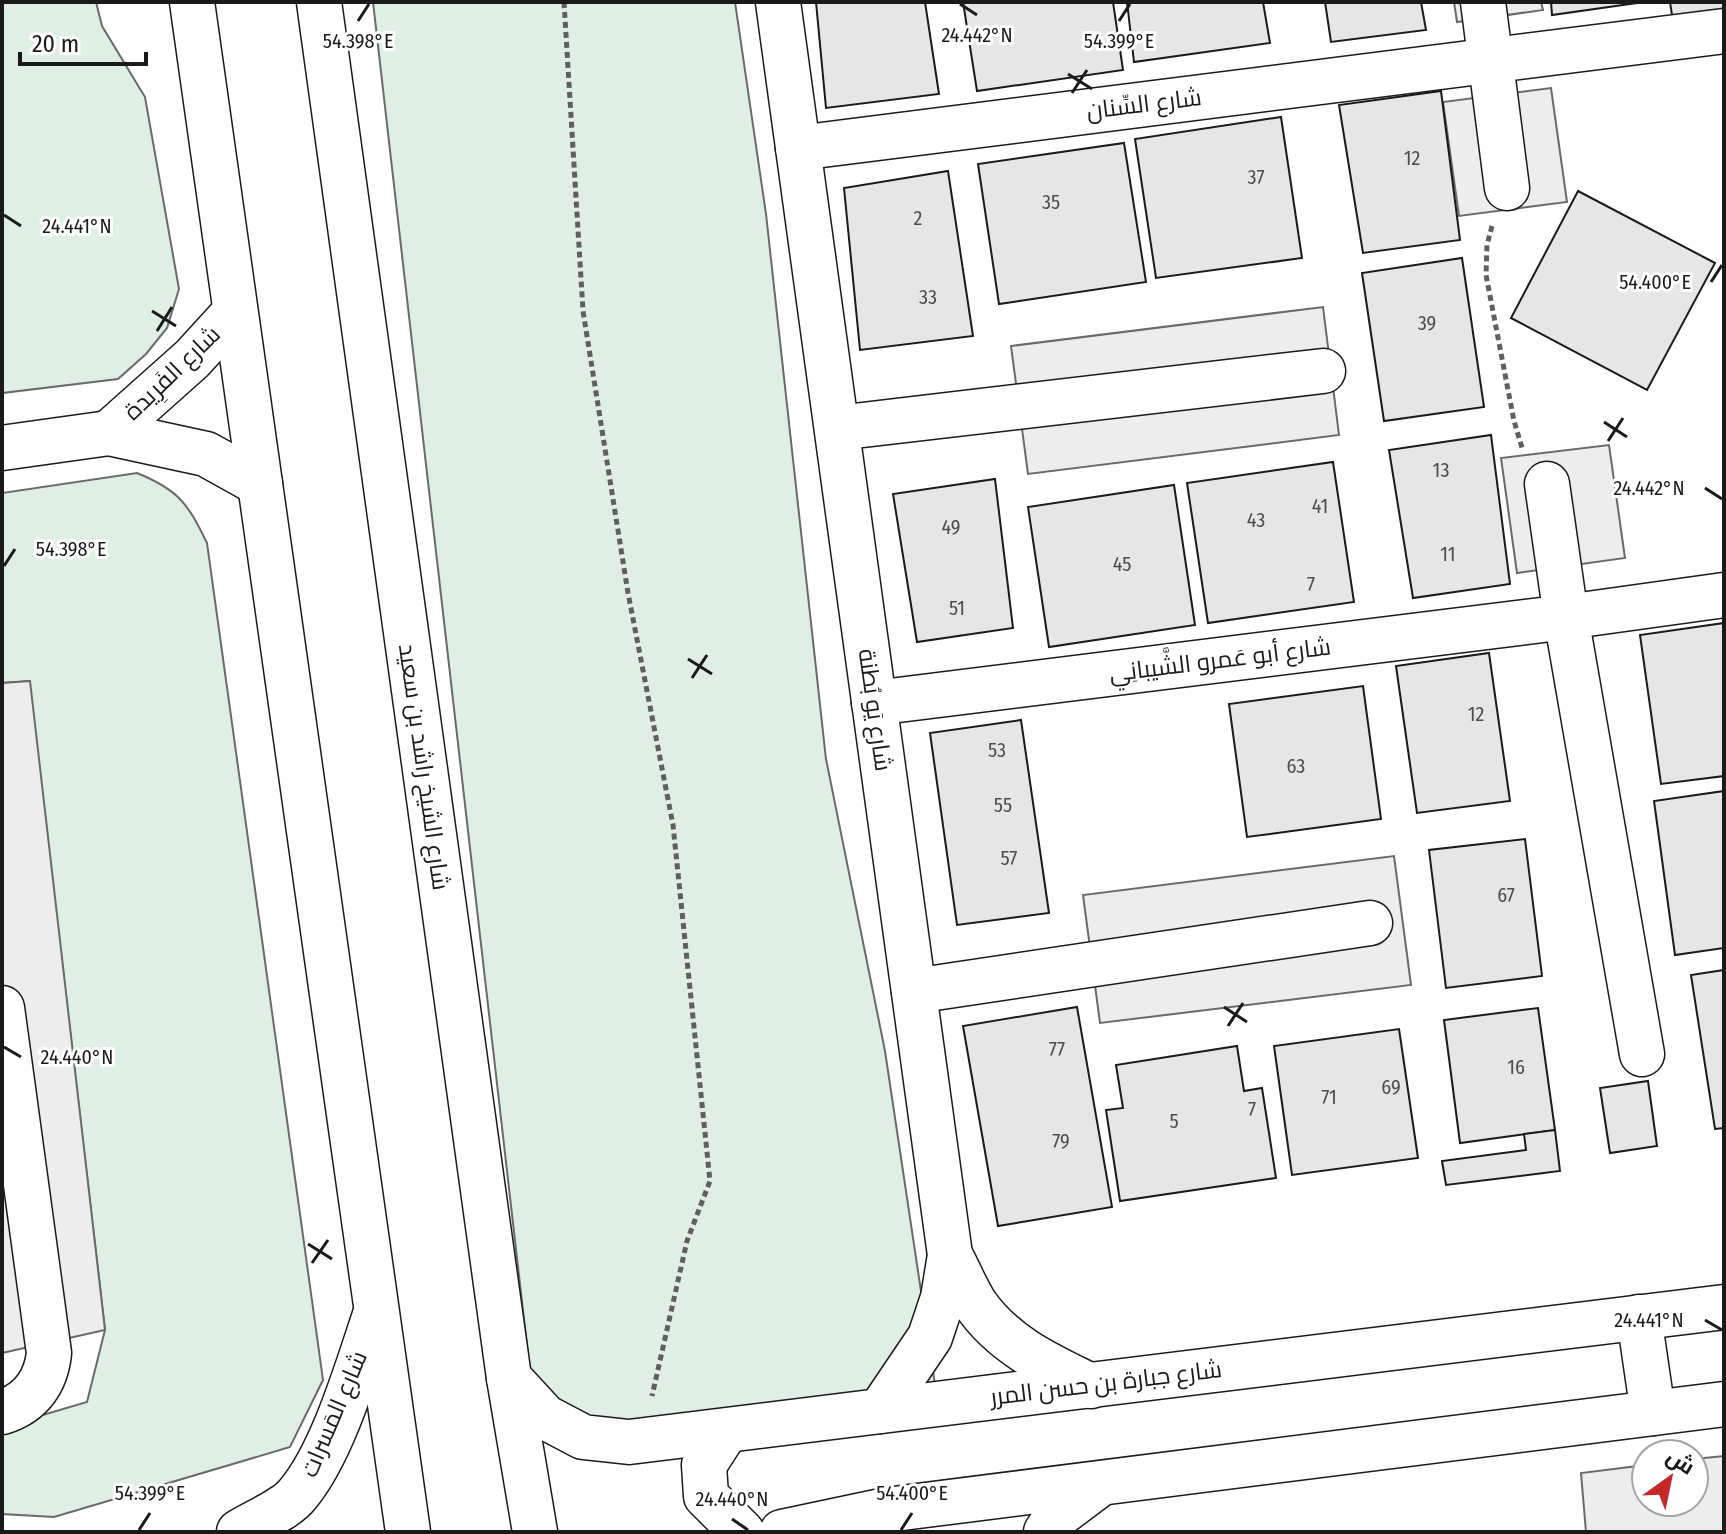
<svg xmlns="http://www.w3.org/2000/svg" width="1726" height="1534" viewBox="0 0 1726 1534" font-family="'Fira Sans Condensed',Cairo,sans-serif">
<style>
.green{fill:#e0efe3;stroke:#6a6a6a;stroke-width:2}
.parking{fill:#ededed;stroke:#6a6a6a;stroke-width:2}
.building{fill:#e6e6e6;stroke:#1a1a1a;stroke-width:2}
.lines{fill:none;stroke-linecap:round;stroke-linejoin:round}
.minor-casing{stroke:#1a1a1a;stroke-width:47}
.major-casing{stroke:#1a1a1a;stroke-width:47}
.path{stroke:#5f5f5f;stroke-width:5;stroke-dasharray:6 4;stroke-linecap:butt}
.minor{stroke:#fff;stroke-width:44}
.major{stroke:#fff;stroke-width:44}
.ticks{fill:none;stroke:#1a1a1a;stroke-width:3}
.labels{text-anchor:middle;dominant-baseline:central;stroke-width:6;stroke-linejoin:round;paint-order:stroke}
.number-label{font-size:20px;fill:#4d4d4d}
.street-label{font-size:24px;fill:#1a1a1a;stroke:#fff}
.ticks-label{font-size:20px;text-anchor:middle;fill:#1a1a1a;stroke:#fff;stroke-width:6;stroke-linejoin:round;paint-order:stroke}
</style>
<rect width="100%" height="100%" fill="#fff"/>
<g class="green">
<polygon points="2,2 96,2 102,26 145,97 179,289 167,328 146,354 118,379 2,393"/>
<polygon points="373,2 735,2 766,214 826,759 885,1051 937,1398 590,1426 532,1389"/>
<path d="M137,473C179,490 188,504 207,543L323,1380L290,1447L54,1517L2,1514V1427L87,1402L105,1330L29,681L2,683V493Z"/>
</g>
<g class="parking">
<polygon points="1454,2 1541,2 1543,10 1457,22"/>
<polygon points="1551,88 1567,202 1459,216 1443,102"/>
<polygon points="1323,307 1339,435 1028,474 1011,346"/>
<polygon points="1609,445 1625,558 1517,573 1501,458"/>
<polygon points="30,681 105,1330 2,1353 2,683"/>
<polygon points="1394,856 1411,985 1100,1023 1083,895"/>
<polygon points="1724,1456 1724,1532 1586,1532 1581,1473 1646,1465 1646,1502 1694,1502 1694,1459"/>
</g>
<g class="building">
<polygon points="816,2 925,2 939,94 826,108"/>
<polygon points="963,2 1113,2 1123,70 977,91"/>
<polygon points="1127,2 1263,2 1270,43 1134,62"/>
<polygon points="1325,2 1421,2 1426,30 1331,42"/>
<polygon points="1551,2 1644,2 1552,15"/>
<polygon points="1670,2 1724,2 1724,16 1673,22"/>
<polygon points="1441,91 1460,240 1363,253 1339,105"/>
<polygon points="1281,117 1302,258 1156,278 1135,139"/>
<polygon points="1124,143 1146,282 999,304 978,164"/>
<polygon points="948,171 973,336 860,350 844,188"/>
<polygon points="1578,191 1715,263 1647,390 1511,318"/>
<polygon points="1462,258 1484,407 1384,421 1362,273"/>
<polygon points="1491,435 1510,584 1413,598 1389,450"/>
<polygon points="1333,462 1354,602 1208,623 1187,483"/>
<polygon points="995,479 1013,628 917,642 893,494"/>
<polygon points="1174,485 1195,625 1049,647 1028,507"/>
<polygon points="1724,623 1724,776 1661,784 1640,635"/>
<polygon points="1489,653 1510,801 1417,813 1396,666"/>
<polygon points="1363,686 1381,819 1247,837 1229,704"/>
<polygon points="1021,720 1049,913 957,925 930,733"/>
<polygon points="1724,791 1724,948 1675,955 1654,801"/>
<polygon points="1525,839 1542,976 1446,988 1429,850"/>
<polygon points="1724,970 1724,1128 1715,1129 1691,975"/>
<polygon points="1077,1007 1112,1207 998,1226 963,1026"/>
<polygon points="1538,1008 1555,1130 1460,1143 1444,1020"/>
<polygon points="1399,1029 1418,1158 1292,1175 1274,1046"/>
<polygon points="1237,1046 1244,1091 1262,1088 1276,1178 1120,1201 1106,1110 1123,1108 1116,1065"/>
<polygon points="1648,1081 1657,1146 1610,1153 1600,1088"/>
<polygon points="1555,1130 1560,1171 1446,1185 1442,1161 1526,1150 1524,1134"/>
</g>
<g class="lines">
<g class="minor-casing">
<g id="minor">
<polyline points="778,2 950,1255 943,1298 930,1337 880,1411"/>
<polyline points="1483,2 1507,188"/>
<polyline points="798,148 1724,31"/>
<polyline points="837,428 1323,371"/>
<polyline points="109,433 192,359 235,312"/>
<polyline points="2,448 109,433 206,454 260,484"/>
<polyline points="1547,484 1566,617 1642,1054"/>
<polyline points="874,703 1566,617 1724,595"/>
<polyline points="914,991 1370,923"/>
<path d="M2,1008L49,1353C46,1382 31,1403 2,1412"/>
<path d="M950,1255C959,1271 966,1290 976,1305C1005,1346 1048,1365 1091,1386"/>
<polyline points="1639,1317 1653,1413"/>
<polyline points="509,1378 545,1417 583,1437 629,1442 1724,1307"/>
<polyline points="726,1431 704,1465 706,1496 742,1532"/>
<path d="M239,1532C255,1522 286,1509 297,1495C333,1453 358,1365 376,1312"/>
<polyline points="782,1532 886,1510 1724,1404"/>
<polyline points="1046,1532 1056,1517 1100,1484"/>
</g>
</g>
<g class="major-casing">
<g id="major">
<polyline points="192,2 408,1532"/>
<polyline points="319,2 509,1378 535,1532"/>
</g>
</g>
<g class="path">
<polyline points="564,2 583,311 628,593 673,825 710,1181 687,1241 652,1396"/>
<polyline points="1492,226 1487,245 1486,275 1514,421 1523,451"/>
</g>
<use href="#minor" class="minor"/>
<use href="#major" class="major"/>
</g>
<path class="ticks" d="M960,4L977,15M358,21L369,4M1119,21L1130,4M1068,74L1092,89M1072,93L1087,70M4,215L21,226M1711,282L1722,265M152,311L176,326M157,331L172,307M1604,422L1627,437M1608,441L1623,418M1705,488L1722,499M4,566L15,549M688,659L712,674M692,678L707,655M1224,1007L1247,1022M1228,1026L1243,1003M4,1047L21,1057M308,1244L332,1259M312,1263L328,1240M1705,1320L1722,1330M732,1519L748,1530M139,1530L150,1513M901,1530L912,1513"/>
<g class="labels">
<g class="number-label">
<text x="1412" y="158">12</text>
<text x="1256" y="177">37</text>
<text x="1051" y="202">35</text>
<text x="918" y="218">2</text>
<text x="928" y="297">33</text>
<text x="1427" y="323">39</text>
<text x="1441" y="470">13</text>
<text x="1320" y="506">41</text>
<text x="1256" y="520">43</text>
<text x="951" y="527">49</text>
<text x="1448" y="554">11</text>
<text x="1122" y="564">45</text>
<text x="1311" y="584">7</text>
<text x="957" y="608">51</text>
<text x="1476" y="714">12</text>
<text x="997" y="750">53</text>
<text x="1296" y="766">63</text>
<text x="1003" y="805">55</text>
<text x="1009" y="858">57</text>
<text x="1506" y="895">67</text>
<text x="1057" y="1049">77</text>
<text x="1516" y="1067">16</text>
<text x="1391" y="1087">69</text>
<text x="1329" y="1097">71</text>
<text x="1252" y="1109">7</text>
<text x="1174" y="1121">5</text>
<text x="1061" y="1141">79</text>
</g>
<g class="street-label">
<text transform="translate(1144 104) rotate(-7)">شارع السِّنان</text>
<text transform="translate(172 373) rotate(-44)">شارع الفَرِيدة</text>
<text transform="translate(1220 660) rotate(-7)">شارع أبو عَمرو الشَّيبانِي</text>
<text transform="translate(875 710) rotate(82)">شارع يَو بُطنة</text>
<text transform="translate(424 767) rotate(82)">شارع الشيخ راشد بن سعيد</text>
<text transform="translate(1106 1383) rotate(-7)">شارع جبارة بن حسن المرر</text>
<text transform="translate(334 1414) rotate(-67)">شارع المَسرات</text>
</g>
</g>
<g class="ticks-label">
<text x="977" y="42">24.442°N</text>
<text x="358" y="48">54.398°E</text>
<text x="1119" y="48">54.399°E</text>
<text x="77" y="233">24.441°N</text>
<text x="1655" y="289">54.400°E</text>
<text x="1649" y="495">24.442°N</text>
<text x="71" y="556">54.398°E</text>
<text x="77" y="1064">24.440°N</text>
<text x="1649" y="1327">24.441°N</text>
<text x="150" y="1500">54.399°E</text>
<text x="912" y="1500">54.400°E</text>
<text x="732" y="1506">24.440°N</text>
</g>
<rect width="1726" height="1534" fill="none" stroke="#1a1a1a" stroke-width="8"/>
<g transform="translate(1670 1478) rotate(33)"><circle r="38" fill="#ffffff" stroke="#a3a3a3" stroke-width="2"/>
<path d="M0-6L14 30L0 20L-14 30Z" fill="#c62828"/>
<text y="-12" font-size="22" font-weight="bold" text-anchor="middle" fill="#1a1a1a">ش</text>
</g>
<path d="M20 52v12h126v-12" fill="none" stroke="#1a1a1a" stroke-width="4"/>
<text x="32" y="52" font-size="24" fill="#1a1a1a" stroke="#ffffff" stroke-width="6" paint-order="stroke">20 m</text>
</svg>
